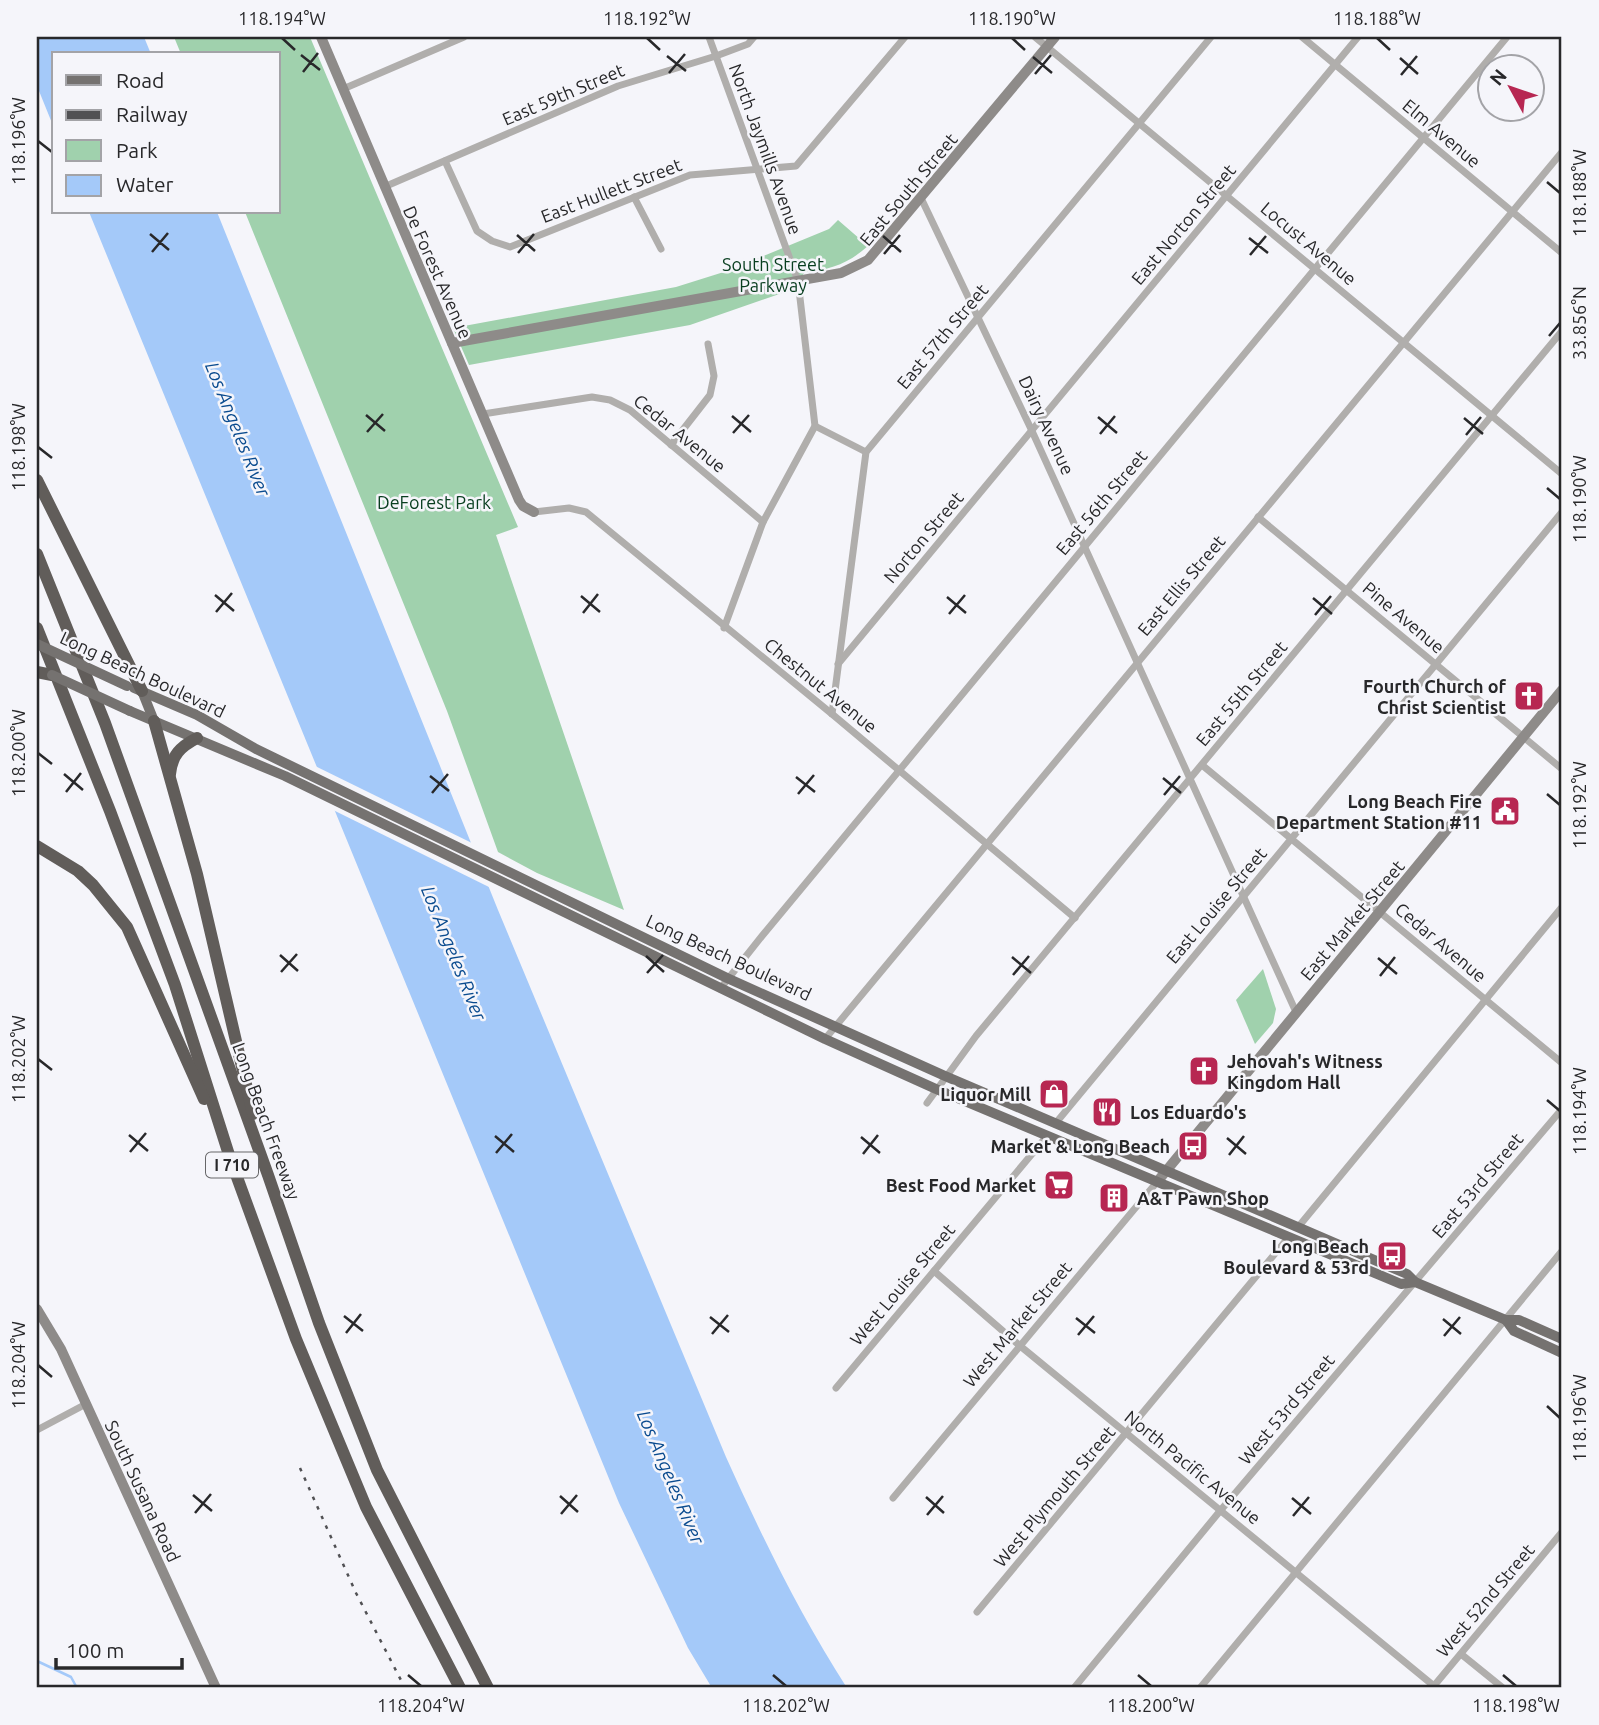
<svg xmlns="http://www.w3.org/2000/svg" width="1599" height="1725" viewBox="0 0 1599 1725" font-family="Ubuntu,sans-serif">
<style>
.green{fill:#a0d1ad}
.water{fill:#a4c9f9}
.pier{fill:#f5f5fa}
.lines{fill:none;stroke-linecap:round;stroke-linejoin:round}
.stream{stroke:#a4c9f9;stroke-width:2.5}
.street{stroke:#b0aeac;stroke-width:7}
.secondary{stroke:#8e8b89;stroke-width:10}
.primary{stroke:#757270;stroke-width:10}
.highway{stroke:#615d5a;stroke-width:12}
.rail{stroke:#515154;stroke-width:2.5;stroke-dasharray:3.5 7;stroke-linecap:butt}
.primary-bridge{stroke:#757270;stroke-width:10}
.ticks{fill:none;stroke:#28282a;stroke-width:2.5}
.labels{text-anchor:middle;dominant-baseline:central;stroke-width:5;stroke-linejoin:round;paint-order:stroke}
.shield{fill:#f5f5fa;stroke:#666668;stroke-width:2}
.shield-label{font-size:16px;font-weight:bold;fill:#28282a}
.street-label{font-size:18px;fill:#28282a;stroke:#f5f5fa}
.park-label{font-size:18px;fill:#083e1f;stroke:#f5f5fa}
.poi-label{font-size:18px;font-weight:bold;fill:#28282a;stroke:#f5f5fa;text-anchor:end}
.water-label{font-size:19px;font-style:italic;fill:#0a4b8f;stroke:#f5f5fa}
.neatline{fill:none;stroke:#28282a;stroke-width:2.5}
.ticks-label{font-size:18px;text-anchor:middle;fill:#28282a}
</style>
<rect width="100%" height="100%" fill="#f5f5fa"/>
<g class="green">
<polygon points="174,37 310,37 518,527 496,535 624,910 537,873 498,852 447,711 245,212 278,212 278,54 181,54"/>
<path d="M838,220L868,246C849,263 831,270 805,272L791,290L690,325L469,365L453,328L676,287L727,271L829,229Z"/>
<polygon points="1263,969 1276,1009 1273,1023 1255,1044 1236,1000"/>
</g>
<g class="water">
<polygon points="37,37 144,37 151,54 54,54 54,128 37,86"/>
<path d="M89,212H217L498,910L726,1457C762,1537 800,1615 847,1688H712L688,1648L619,1503Z"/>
</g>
<polygon class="pier" points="311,764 476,845 493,889 329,808"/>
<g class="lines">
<polyline class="stream" points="37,1661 71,1677 77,1688"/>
<g class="street">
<polyline points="709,37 798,281 815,426 763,522 724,628"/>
<polyline points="1035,37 1562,474"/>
<polyline points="1302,37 1562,253"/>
<polyline points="343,89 464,37"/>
<polyline points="445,161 477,231 492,241 510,247 690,175 796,166 905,37"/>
<polyline points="384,187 618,86 716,56 748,44 754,37"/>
<polyline points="634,197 661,249"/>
<polyline points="921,198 1032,431 1296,1012"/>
<polyline points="483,414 592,397 610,400 630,410 763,522"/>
<polyline points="815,426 866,452"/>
<polyline points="671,445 710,395 714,376 708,344"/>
<polyline points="534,512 569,508 586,512 832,714 1075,918"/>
<polyline points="1258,517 1562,769"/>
<polyline points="838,664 1358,37"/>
<polyline points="832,714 866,452 1211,37"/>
<polyline points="1202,765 1562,1063"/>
<polyline points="720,989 762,936 1507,37"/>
<polyline points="825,1039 1562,152"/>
<polyline points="927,1103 976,1036 1562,331"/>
<polyline points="1055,1124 1562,512"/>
<polyline points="1299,1226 1562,907"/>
<polyline points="934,1271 1019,1345 1434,1686"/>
<polyline points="836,1388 1047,1136"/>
<polyline points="37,1430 86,1404"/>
<polyline points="893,1498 1157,1182"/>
<polyline points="977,1612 1288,1238"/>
<polyline points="1461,1654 1503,1688"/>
<polyline points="1433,1687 1562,1532"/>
<polyline points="1074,1688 1220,1511 1562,1109"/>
<polyline points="1200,1688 1562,1251"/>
</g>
<g class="secondary">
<polyline points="321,37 519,500 523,506 534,512"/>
<polyline points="452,343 841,273 868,260 1055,37"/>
<polyline points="1157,1182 1562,690"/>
<polyline points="37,1309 61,1349 216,1688"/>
</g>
<g class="primary">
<polyline points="134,688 197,715 256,749 727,978 945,1076 1407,1274 1415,1282 1506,1320 1519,1320 1562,1339"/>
<polyline points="142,691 154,721"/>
<polyline points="130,711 285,776 825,1039 936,1089 1401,1284 1415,1282"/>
<polyline points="1506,1320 1514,1331 1562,1353"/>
</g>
<g class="highway">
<polyline points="37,480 142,691"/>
<polyline points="37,554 105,723 268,1175 319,1323 377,1470 488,1688"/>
<polyline points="37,628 110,811 175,985 230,1158 296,1339 366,1507 460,1688"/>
<polyline points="37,672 52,675"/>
<polyline points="154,721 197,874 253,1114"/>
<path d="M170,774C172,755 180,747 197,738"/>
<polyline points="37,846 78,871 93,885 127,927 204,1099"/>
</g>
<polyline class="rail" points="300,1468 356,1593 405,1688"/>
<g class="primary-bridge">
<polyline points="37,644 127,686"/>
<polyline points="52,675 130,711"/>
</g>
</g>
<path class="ticks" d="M282,38L295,50M647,38L660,50M1012,38L1025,50M1377,38L1390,50M301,55L320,70M667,56L686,71M1033,57L1052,73M1400,58L1418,74M303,72L318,53M669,73L685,54M1035,74L1051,55M1401,75L1417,56M38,141L52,152M1547,182L1560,193M150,234L169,250M517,235L535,251M883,236L901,252M1249,238L1268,253M152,252L168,233M518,253L534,234M884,254L900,235M1250,255L1266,236M1549,336L1560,323M366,415L385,431M732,416L751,432M1098,417L1117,433M1464,418L1483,434M367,432L383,414M733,433L749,415M1100,434L1115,416M1466,435L1481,417M38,447L52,458M1547,488L1560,499M215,595L234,611M581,596L600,612M947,597L966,613M1313,598L1332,614M216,612L232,593M583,613L598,594M949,614L965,595M1315,615L1331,596M38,753L52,764M64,774L83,790M430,776L449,791M796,777L815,792M1163,778L1181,793M66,792L81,773M432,793L448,774M798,794L814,775M1547,794L1560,805M1164,795L1180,776M280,955L298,971M646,956L664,972M1012,957L1031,973M1378,958L1397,974M281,972L297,954M647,973L663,955M1013,975L1029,956M1380,976L1395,957M38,1059L52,1070M1547,1100L1560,1111M129,1135L148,1151M495,1136L514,1152M861,1137L880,1153M1227,1138L1246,1154M130,1152L146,1133M496,1153L512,1134M863,1154L878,1135M1229,1155L1244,1136M344,1316L363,1331M710,1317L729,1332M1076,1318L1095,1333M1443,1319L1461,1334M346,1333L361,1314M712,1334L728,1315M1078,1335L1094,1316M1444,1336L1460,1317M38,1365L52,1377M1547,1406L1560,1418M193,1495L212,1511M560,1496L578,1512M926,1497L944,1513M1292,1498L1311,1514M195,1513L211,1494M561,1514L577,1495M927,1515L943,1496M1293,1516L1309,1497M408,1675L421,1686M773,1675L786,1686M1138,1675L1151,1686M1503,1675L1516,1686"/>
<defs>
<g id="church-square" transform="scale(1.575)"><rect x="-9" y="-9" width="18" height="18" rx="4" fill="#b72752" stroke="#f5f5fa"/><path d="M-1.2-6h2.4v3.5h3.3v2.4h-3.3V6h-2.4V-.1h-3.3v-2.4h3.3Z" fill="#fff"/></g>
<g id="civic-square" transform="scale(1.575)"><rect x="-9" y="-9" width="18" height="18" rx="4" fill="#b72752" stroke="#f5f5fa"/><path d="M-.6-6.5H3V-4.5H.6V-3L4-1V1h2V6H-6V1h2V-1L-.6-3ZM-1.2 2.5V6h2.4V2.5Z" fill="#fff"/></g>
<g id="shop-square" transform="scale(1.575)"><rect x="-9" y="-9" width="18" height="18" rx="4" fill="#b72752" stroke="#f5f5fa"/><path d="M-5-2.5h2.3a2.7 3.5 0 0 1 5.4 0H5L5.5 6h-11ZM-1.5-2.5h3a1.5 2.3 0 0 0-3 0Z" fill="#fff"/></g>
<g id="restaurant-square" transform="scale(1.575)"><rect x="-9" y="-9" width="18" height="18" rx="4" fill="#b72752" stroke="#f5f5fa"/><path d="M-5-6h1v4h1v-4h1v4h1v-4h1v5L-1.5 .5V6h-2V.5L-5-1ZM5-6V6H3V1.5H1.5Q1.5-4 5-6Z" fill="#fff"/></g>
<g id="bus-square" transform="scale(1.575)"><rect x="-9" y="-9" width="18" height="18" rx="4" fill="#b72752" stroke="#f5f5fa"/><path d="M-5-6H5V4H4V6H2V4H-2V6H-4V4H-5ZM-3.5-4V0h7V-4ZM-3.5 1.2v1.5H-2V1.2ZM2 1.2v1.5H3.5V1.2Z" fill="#fff"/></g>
<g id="supermarket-square" transform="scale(1.575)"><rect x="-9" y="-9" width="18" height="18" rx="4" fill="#b72752" stroke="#f5f5fa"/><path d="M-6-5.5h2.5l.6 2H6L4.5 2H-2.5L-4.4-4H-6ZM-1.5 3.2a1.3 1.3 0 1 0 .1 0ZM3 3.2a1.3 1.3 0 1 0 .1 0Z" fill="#fff"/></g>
<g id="building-square" transform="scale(1.575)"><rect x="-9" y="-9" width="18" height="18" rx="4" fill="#b72752" stroke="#f5f5fa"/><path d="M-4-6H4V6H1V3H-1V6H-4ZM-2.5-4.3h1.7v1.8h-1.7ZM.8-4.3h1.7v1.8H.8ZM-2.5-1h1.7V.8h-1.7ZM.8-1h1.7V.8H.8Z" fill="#fff"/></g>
</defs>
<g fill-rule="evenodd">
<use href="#church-square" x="1529" y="696"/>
<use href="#civic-square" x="1505" y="811"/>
<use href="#church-square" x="1204" y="1071"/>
<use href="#shop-square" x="1054" y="1094"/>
<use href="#restaurant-square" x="1107" y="1112"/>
<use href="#bus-square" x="1193" y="1146"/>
<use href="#supermarket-square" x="1059" y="1185"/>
<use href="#building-square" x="1114" y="1198"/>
<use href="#bus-square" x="1392" y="1256"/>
</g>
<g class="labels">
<rect class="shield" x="206" y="1152.5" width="52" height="25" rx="5"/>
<g class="shield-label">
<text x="232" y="1165">I 710</text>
</g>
<g class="street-label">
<text transform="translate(563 94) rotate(-23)">East 59th Street</text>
<text transform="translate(1442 133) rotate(40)">Elm Avenue</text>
<text transform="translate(766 149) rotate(70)">North Jaymills Avenue</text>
<text transform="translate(908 189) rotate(-50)">East South Street</text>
<text transform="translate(611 190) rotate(-21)">East Hullett Street</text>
<text transform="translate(1183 224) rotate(-50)">East Norton Street</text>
<text transform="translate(1309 243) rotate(40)">Locust Avenue</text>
<text transform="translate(438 272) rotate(66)">De Forest Avenue</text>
<text transform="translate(942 336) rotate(-50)">East 57th Street</text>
<text transform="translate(1047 425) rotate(65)">Dairy Avenue</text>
<text transform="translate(680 433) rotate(39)">Cedar Avenue</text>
<text transform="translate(1101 502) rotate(-50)">East 56th Street</text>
<text transform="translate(923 537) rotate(-50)">Norton Street</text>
<text transform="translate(1181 585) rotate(-50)">East Ellis Street</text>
<text transform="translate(1404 617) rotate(40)">Pine Avenue</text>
<text transform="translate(143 674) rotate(25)">Long Beach Boulevard</text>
<text transform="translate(821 685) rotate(39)">Chestnut Avenue</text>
<text transform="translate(1241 693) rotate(-50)">East 55th Street</text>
<text transform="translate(1216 905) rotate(-50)">East Louise Street</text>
<text transform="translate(1352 920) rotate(-50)">East Market Street</text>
<text transform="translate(1441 942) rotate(40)">Cedar Avenue</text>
<text transform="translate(729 957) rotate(25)">Long Beach Boulevard</text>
<text transform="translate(267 1121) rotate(70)">Long Beach Freeway</text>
<text transform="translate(1477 1185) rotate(-50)">East 53rd Street</text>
<text transform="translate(902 1284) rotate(-50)">West Louise Street</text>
<text transform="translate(1017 1324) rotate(-50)">West Market Street</text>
<text transform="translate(1286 1409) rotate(-50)">West 53rd Street</text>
<text transform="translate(1193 1467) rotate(39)">North Pacific Avenue</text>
<text transform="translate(143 1491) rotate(65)">South Susana Road</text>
<text transform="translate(1054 1496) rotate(-50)">West Plymouth Street</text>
<text transform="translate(1485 1600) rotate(-50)">West 52nd Street</text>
</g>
<g class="park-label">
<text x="773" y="264">South Street<tspan x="773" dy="21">Parkway</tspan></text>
<text x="434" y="502">DeForest Park</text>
</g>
<g class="poi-label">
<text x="1506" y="686">Fourth Church of<tspan x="1506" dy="21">Christ Scientist</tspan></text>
<text x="1482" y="801">Long Beach Fire<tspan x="1482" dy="21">Department Station #11</tspan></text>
<text x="1227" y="1061" text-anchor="start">Jehovah's Witness<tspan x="1227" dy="21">Kingdom Hall</tspan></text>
<text x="1031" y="1094">Liquor Mill</text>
<text x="1130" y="1112" text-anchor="start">Los Eduardo's</text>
<text x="1170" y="1146">Market &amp; Long Beach</text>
<text x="1036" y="1185">Best Food Market</text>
<text x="1137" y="1198" text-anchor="start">A&amp;T Pawn Shop</text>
<text x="1369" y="1246">Long Beach<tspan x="1369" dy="21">Boulevard &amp; 53rd</tspan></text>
</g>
<g class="water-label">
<text transform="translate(238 429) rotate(68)">Los Angeles River</text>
<text transform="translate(454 953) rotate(68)">Los Angeles River</text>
<text transform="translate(671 1477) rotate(67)">Los Angeles River</text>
</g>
</g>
<rect width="1599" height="1725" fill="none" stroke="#f5f5fa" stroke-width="77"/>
<rect x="52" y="52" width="228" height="161" fill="#f5f5fa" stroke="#a3a3a7" stroke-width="2"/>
<rect x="66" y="75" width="35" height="10" fill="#757270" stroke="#a3a3a7" stroke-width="2"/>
<text x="116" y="88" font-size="21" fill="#28282a">Road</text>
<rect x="66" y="110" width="35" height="10" fill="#515154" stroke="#a3a3a7" stroke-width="2"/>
<text x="116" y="122" font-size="21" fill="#28282a">Railway</text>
<rect x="66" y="140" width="35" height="21" fill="#a0d1ad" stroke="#a3a3a7" stroke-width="2"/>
<text x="116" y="158" font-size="21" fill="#28282a">Park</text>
<rect x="66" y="175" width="35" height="21" fill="#a4c9f9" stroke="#a3a3a7" stroke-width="2"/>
<text x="116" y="192" font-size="21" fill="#28282a">Water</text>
<g transform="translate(1511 88) rotate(310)"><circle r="33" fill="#f5f5fa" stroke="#a3a3a7" stroke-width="2"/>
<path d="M0-5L12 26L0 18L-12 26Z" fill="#b72752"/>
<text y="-10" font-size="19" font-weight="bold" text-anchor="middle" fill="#28282a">N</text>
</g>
<path d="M56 1658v10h126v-10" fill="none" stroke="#28282a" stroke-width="3.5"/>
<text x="66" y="1658" font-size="21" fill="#28282a" stroke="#f5f5fa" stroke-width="5" paint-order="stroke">100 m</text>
<rect x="38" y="38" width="1522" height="1648" class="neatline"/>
<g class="ticks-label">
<text x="282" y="25">118.194°W</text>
<text x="647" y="25">118.192°W</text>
<text x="1012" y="25">118.190°W</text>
<text x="1377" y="25">118.188°W</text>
<text transform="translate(19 141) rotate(-90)" y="6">118.196°W</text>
<text transform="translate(1580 193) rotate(-90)" y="6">118.188°W</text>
<text transform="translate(1580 323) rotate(-90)" y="6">33.856°N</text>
<text transform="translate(19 447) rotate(-90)" y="6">118.198°W</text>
<text transform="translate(1580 499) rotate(-90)" y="6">118.190°W</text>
<text transform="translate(19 753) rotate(-90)" y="6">118.200°W</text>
<text transform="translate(1580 805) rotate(-90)" y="6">118.192°W</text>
<text transform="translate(19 1059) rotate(-90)" y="6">118.202°W</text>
<text transform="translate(1580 1111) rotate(-90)" y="6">118.194°W</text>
<text transform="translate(19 1365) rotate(-90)" y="6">118.204°W</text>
<text transform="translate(1580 1418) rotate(-90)" y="6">118.196°W</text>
<text x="421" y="1712">118.204°W</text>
<text x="786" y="1712">118.202°W</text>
<text x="1151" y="1712">118.200°W</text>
<text x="1516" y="1712">118.198°W</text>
</g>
</svg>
